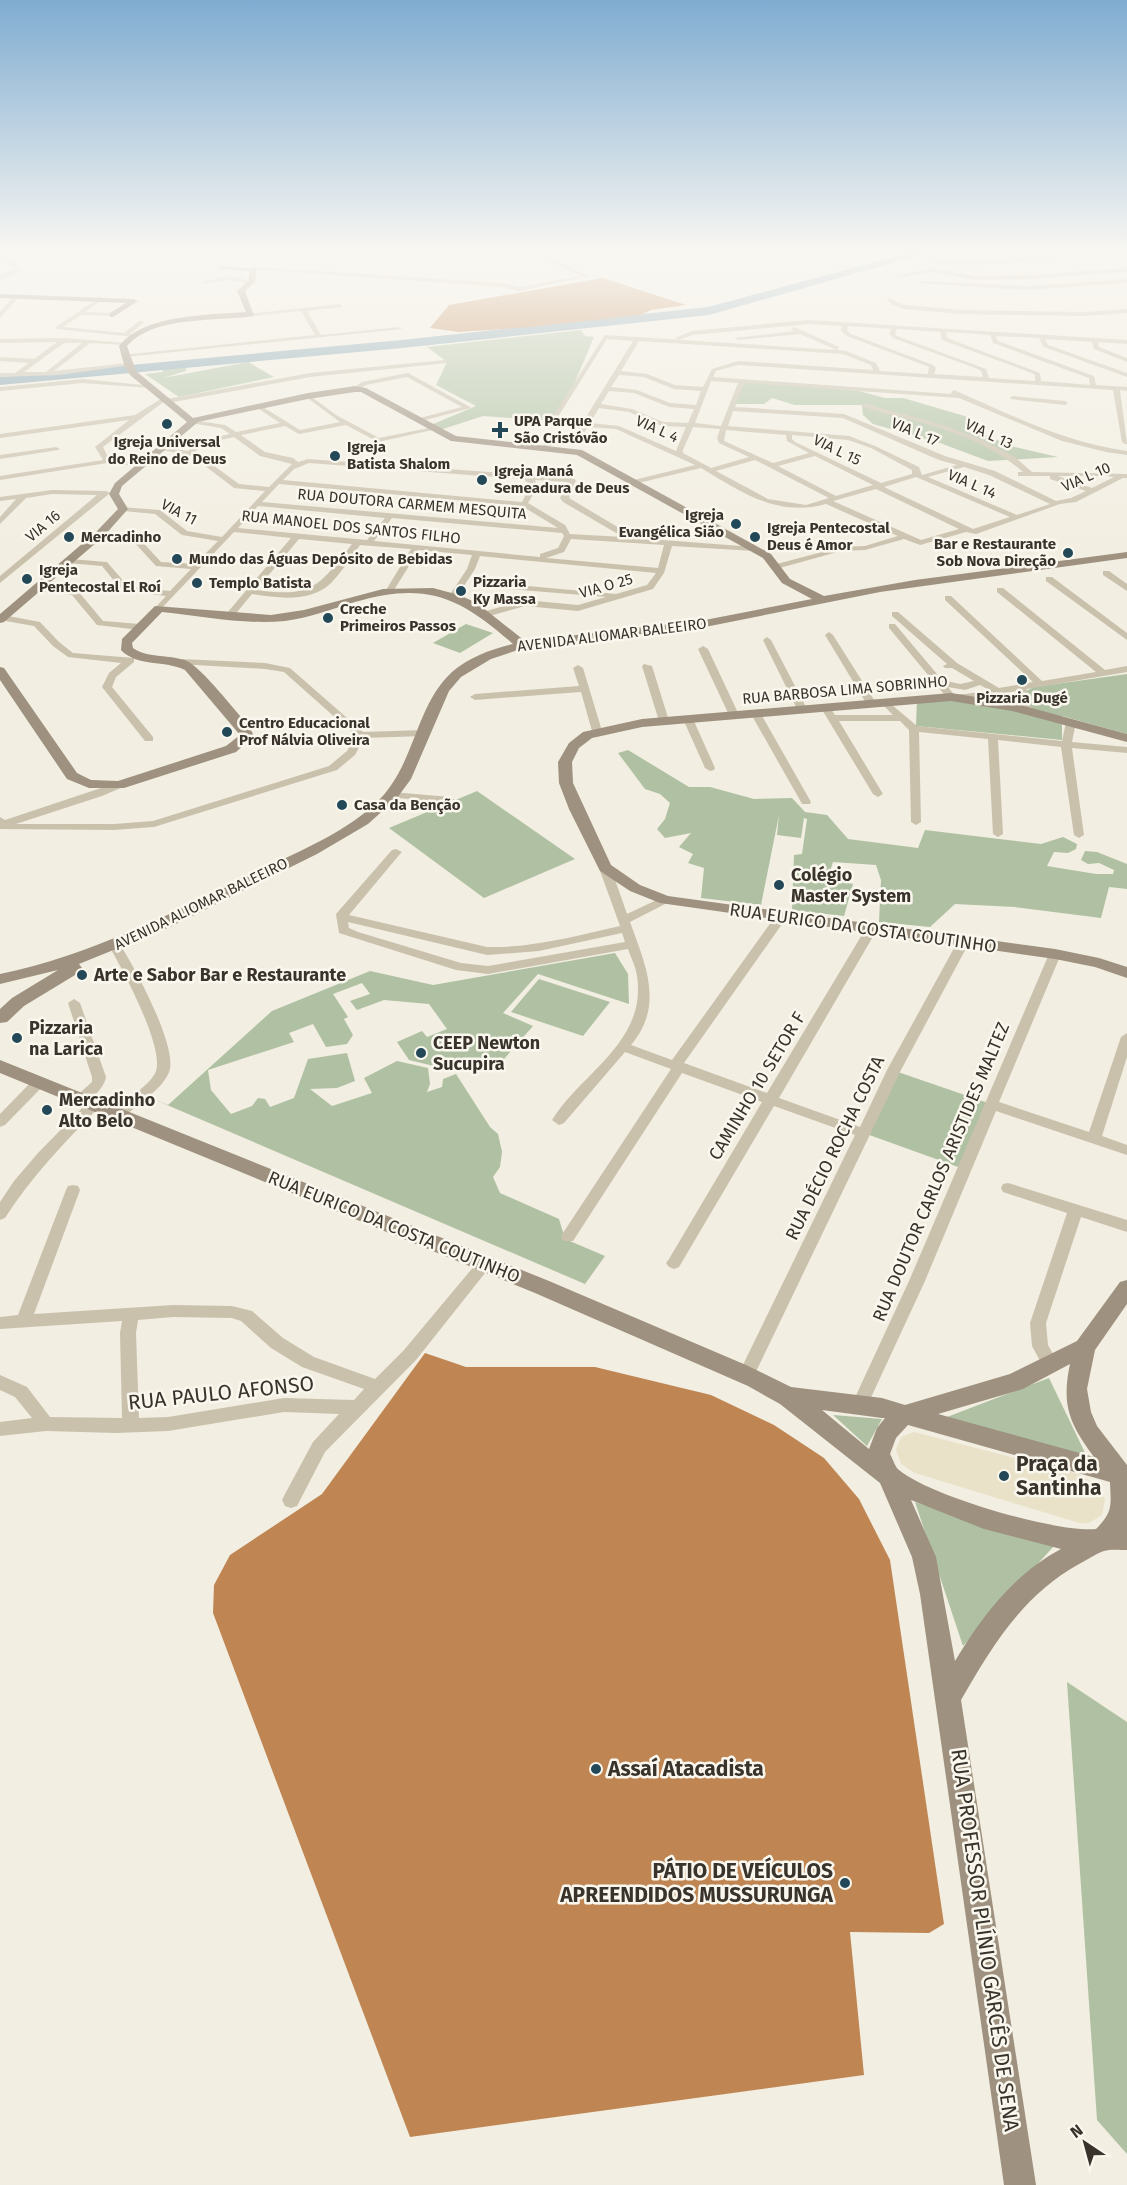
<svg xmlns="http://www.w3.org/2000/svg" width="1127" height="2185" viewBox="0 0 1127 2185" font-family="'Fira Sans',sans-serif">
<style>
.green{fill:#afc1a2}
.plaza{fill:#e9e2c9}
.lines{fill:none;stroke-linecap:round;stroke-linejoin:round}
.river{fill:#82a1ae;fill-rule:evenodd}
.building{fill:#bf8653}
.street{fill:#cac1ad;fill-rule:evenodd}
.secondary{fill:#9e917f;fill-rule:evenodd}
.poi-dot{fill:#234858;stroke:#faf7ee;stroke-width:2}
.labels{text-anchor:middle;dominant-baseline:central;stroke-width:5;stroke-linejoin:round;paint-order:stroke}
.far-poi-label{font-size:15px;font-weight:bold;fill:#39332b;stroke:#faf7ee;text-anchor:start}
.far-street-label{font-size:15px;fill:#39332b;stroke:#faf7ee}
.poi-label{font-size:18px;font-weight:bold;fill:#39332b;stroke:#faf7ee;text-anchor:start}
.street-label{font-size:18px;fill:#39332b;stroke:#faf7ee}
.near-street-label{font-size:21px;fill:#39332b;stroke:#faf7ee}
.near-poi-label{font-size:21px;font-weight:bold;fill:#39332b;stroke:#faf7ee;text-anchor:start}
</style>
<rect width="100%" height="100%" fill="#f2eee1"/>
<g class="green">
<polygon points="581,330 585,336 594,337 572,389 554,421 483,416 440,430 431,425 476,406 436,385 447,362 427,347"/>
<polygon points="248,362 274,377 179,397 145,374 162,372 164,368 186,368 186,371 163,378"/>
<polygon points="743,381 859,391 885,398 903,398 968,417 969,428 1011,446 1058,457 988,461 940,443 873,424 863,415 862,405 795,405 772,398 764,404 734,404"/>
<polygon points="466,624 493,633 460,653 433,643"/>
<polygon points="1127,674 1127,734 1062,716 1062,740 916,726 917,699 964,694 1026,706 1024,692 1034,687"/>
<polygon points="628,750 689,787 710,787 754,799 792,798 805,812 827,815 848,839 918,848 925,830 1041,844 1063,837 1077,844 1076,849 1068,853 1054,852 1047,866 1096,874 1113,874 1114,870 1099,863 1088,864 1081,860 1085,851 1097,852 1127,864 1127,889 1109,887 1101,918 1015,907 955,904 930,927 879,922 881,880 876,865 833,862 828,878 853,884 844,916 792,910 794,855 802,854 807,819 804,818 801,838 777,835 779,815 761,905 701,898 704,868 688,863 693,854 679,847 691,833 665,838 657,829 665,819 670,803 660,794 645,789 618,753"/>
<polygon points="477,791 575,859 484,898 389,828"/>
<polygon points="615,953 628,974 629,1004 538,974 503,1013 533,1026 504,1059 459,1072 409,1060 397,1042 422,1031 427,1037 447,1029 429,1004 384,1000 357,1010 350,1001 370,994 362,983 333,994 348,1017 344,1019 353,1035 347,1044 326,1047 313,1024 289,1033 294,1042 208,1070 211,1090 231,1114 252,1106 258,1098 265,1099 270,1107 294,1098 308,1059 347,1053 355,1081 337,1088 310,1089 332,1106 372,1093 364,1078 397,1061 428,1068 430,1084 427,1092 442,1087 443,1079 456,1074 490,1127 498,1134 502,1152 500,1167 493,1177 500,1193 559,1219 565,1239 605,1256 585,1284 146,1096 168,1105 272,1011 370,971 433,985"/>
<polygon points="539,979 610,1002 583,1036 511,1012"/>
<polygon points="895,1071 991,1104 961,1168 861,1132"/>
<polygon points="1049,1378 1088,1459 947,1417"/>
<polygon points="833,1415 882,1419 867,1446"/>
<polygon points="915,1502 1054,1546 963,1646"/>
<polygon points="1067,1682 1127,1722 1127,2154 1097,2120"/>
</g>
<polygon class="plaza" points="914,1432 1078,1474 1095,1484 1101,1491 1105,1500 1102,1515 1089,1523 1079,1523 915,1473 901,1464 896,1450 901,1437"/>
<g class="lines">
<polygon class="river" points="908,253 927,253 709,315 402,348 0,385 0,377 402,340 708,307"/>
</g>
<g class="building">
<polygon points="603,278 686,305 651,310 640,315 531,327 459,332 430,328 449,305"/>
<polygon points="425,1353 466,1367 595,1367 711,1395 774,1425 824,1458 859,1499 890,1560 944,1924 929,1933 850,1932 864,2075 410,2137 213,1613 214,1585 230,1555 322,1494"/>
</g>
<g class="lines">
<g class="street">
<polygon points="48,253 89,253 78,258"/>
<polygon points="540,253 545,253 551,259 590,276 519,291 502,287 251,269 254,267 502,283 519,287 581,276 547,261"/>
<path d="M941,253H949L932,261H977L1092,253C1069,260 943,270 923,261Z"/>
<polygon points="0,256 13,261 21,269 16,274 0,279 0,275 15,269 9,263 0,260"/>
<polygon points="932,268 974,276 1031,275 1127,268 1127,272 1031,279 974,280 932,272 899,278 896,276"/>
<polygon points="230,276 254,282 251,284 230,280 204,284 201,282"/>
<polygon points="1127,279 1127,283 1027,290 918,283 921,281 1027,286"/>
<polygon points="14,296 19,297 0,318 0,312"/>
<polygon points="100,297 102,300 85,312 113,313 115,316 81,315 63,327 124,333 139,321 143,321 143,323 130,334 135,335 135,337 56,329 56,327"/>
<polygon points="886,297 904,305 961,310 1086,312 1127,309 1127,313 1086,316 961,314 904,309 892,305"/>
<polygon points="340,304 342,307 307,311 321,335 399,327 402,329 125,357 122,355 315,335 301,311 251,316 248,314"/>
<path d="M808,320L1127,340V344L1098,342L1099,347L1127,358V362L1094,349L1092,342L1045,339L1048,345L1127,373V377L1044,347L1039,338L996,336L998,341L1094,376L1096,385L1127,387V391L1120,390L1127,444H1125L1122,442L1113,390L738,365L716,371L713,377L952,394L951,392L954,390C1011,415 1064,442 1127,451V455L1106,452L1062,441L959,398L744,383L735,407L844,414L945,456L995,471L1056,501L1071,498L1086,491L1050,479V476H1018V472H1023C990,443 947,429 905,418C891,414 873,412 861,405L866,404L943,425L980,439L1015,457L1032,472L1127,474V478H1123L1076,502L1060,504L976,534L966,532L920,545L904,539L865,550L841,551L776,569H773V565L841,547L865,546L898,536L826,504C776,518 740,491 701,468L630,485V481L695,465L616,429L588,427L580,438L540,449L536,447L575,436L581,426L549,422L605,335L837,350L800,334L738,340L735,338L794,331L791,329L794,327L839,347L837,350L846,351L876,363L880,371L928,374L929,367L847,336L841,331L842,326L808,324L693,335L678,340L675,338L692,331ZM848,326L891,329L889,334L893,338L978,369L981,371L983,377L934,374L936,368L933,365L851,334L847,330ZM897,329L940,332L942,340L1032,373L1035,375V381L989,378L986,369L897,336L895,334ZM946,332L990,335L993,343L1089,378L1090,385L1041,381L1040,373L947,338ZM607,339L633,341L583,422L556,420ZM639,341L843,354L871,365L873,370L738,361L712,369L703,387L675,385L647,374L621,371ZM619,375L644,377L674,389L701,391L696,405L670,403L637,390L611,387ZM711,381L738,383L721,426L695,423ZM609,391L634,393L669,407L694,409L688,423L663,422L632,409L601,404ZM599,408L629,412L662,426L686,427L676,451L619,426L590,423ZM733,411L843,418L939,460L957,465L922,475L919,467L875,446L849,436L728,426ZM693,427L720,429L717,438L719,443L749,457L711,468L683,453V450ZM726,430L786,435L787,441L809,453L773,463L724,441ZM792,435L848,440L871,448L912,470V474L881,483L795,442L792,439ZM815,456L873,485L836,496L778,466ZM755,460L829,498L806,505L768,499L716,471ZM964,467L989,475L1050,504L1017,515L928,477ZM1058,476H1107L1114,477L1092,488ZM916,477L1010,517L973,529L884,487ZM876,489L959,529L921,540L833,501Z"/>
<path d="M64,338L127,343L124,345L90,343L54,371L128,363L131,365L59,375L0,377V373H15L29,363L0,361V357L34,359L57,342L0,343V339ZM64,343H82L46,372H24Z"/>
<polygon points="445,360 447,363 310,377 168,403 165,401 103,447 109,459 143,463 146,463 146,467 107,463 0,480 0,476 103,460 95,447 129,420 0,438 0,434 135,415 164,397 167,399 310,373"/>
<polygon points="408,373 470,407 471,408 418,422 416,419 462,407 407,377 366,385 355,391 352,389 362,382"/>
<polygon points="83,379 153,386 150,388 83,383 0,391 0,387"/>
<path d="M308,394L336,415L379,438L434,427L437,429L378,442L346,425L299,434L285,426L241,435L265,452L293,458L298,462L308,459L572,478L576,480L569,498L636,538L754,547L758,549L754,551L672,546L664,573L653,589L578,611L525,606L486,617L482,614L483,612L525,600L578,605L606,597L509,589L506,588V584L616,594L647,585L656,573L480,556L475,569L456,598L453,599L449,596L467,569L472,555L419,550L394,590L390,593L386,590L411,549L360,545C351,557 342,572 331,583C311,603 277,598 252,594L233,617L230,618L226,615L227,613L291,538L234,532L159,611L155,608L166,596L126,591L120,588L102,566L67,563V559H70L107,562L126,584L131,587L170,591L191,569L156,566L132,540L100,536H97V532L137,536L161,562L195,564L218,541L182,535L155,514L123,511L119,509L120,507L160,510L187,531L222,537L265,491L234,488L192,456L157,449L161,447L188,451L199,441L230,434L221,428L190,423L192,420L225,425L236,432L280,423L256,407L258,404L300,430L340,422L306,397ZM234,437L260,456L292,464L269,487L239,484L195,452L203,444ZM309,463L524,479L530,486L522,502L283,480L294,469ZM535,480L567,482L560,498L563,502L623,537L570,534L565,525L528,503L538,486ZM279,484L522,506L558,528L262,502ZM258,506L385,518L367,540L238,528ZM392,518L562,533L564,536L558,548L540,554V557L374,541ZM299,539L352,544C319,586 313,598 256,590ZM571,539L664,545L658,568L546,558L564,552Z"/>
<polygon points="1012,396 1065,401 1068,403 1065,405 1010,399"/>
<polygon points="56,447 60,449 58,450 0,459 0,455"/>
<polygon points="52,490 106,491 110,493 0,583 0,576 97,495 52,494 26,498 0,524 0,517 16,499 0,501 0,497"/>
<polygon points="1103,571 1109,571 1127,584 1127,591 1103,575"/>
<polygon points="1046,577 1052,577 1127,633 1127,640 1046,581"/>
<polygon points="38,585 78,591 103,621 140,624 144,627 140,630 97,625 72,595 35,590 34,588"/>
<path d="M997,588H1003L1105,670L1127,666V672L1027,689L1024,698L1036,712L1031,715L1028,714L1014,698L1017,691L959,701L948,699L889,628V624H895L942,680L960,684L974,681L952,668H945L943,666L947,664L892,616V612H898L957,663L999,688L1033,682L945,600V596H951L1042,681L1096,672L997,592ZM980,685L989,690L955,696L948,687L965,690Z"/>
<polygon points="3,615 40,622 59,642 73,653 134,658 134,662 116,677 112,687 153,737 153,741 145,741 102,687 109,673 121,663 68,657 53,646 34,626 0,620 0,616"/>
<polygon points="829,632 833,635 876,703 874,705 866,703 825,635"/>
<polygon points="767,637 771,640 807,709 805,711 797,709 763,640"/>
<polygon points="703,646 708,649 739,715 737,717 729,715 698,649"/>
<polygon points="181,659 265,663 290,668 363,732 424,730 429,733 424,736 364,738 355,755 337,770 154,827 114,830 0,829 0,817 5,820 119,782 124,785 123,787 102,796 16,824 114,824 153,821 329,766 347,751 356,736 284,672 265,669 178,664 178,660"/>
<polygon points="644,664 652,666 669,721 667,723 659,721 642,666"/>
<polygon points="578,665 583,668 602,731 600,733 592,731 581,692 475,700 470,697 475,694 579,686 573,668"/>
<polygon points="885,699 917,726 1062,741 1066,722 1071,719 1076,722 1072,742 1127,747 1127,753 1072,748 1084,835 1079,838 1074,835 1061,747 998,740 1003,834 998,837 993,834 988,739 919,732 921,822 916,825 911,822 909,730 900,721 839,721 883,794 878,797 873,794 821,708 829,706 835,715 893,715 880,702"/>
<polygon points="756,711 761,714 811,802 810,804 802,804 801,802 751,714"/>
<polygon points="688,716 693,719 715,768 714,770 710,771 705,768 683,719"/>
<polygon points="392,792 450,797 455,800 450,803 388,797 388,793"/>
<path d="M396,849L402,852L400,854L349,915L487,947C533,948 575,936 620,926L599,868L601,866H609L611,868L627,914L661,898H669L671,900L669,902L630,922C645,964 665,1005 631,1045L672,1060L777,914H785L787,917L684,1063L767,1093L866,928L872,924L876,925L878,928L779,1098L860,1127L887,1070L958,941L964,937L970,941L901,1070L752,1380L746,1382L740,1380L738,1375L855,1135L774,1106L679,1267L674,1269L669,1267L666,1263L669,1259L762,1102L682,1073L573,1241H563L561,1237L563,1233L671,1069L625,1052L564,1123L559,1125L552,1120C582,1072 647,1042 637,976C636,967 631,958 628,949L488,974L456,970L339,933L336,914L392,850ZM348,922L487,955L539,951L622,933L625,942L488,966L461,963L358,932L349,928Z"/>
<path d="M115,942L121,946C136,970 175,1042 170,1069C166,1087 135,1107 122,1118L117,1120L110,1115L112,1112C123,1102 152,1084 156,1071C164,1046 122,968 109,946Z"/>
<polygon points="1055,950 1061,954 999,1102 1089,1132 1121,1037 1127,1033 1127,1057 1102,1136 1127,1145 1127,1155 996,1111 925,1281 868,1404 866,1409 860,1411 854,1409 852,1404 909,1281 1049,954"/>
<path d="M74,999L80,1003L106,1077C104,1089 91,1100 80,1104L73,1099L92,1082V1077L68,1003Z"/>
<polygon points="39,1077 44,1079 46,1082 44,1085 5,1125 0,1127 0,1114 34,1079"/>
<path d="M93,1100L98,1102L100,1105L98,1108C64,1143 31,1177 5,1218L0,1220V1202L14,1181L38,1153L88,1102Z"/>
<polygon points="1008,1183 1127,1220 1127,1232 1081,1217 1046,1323 1048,1345 1059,1365 1057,1370 1051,1372 1045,1370 1032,1346 1030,1323 1067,1213 1003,1192 1001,1188 1003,1184"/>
<path d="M73,1185L78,1186L80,1190L34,1314L173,1305L232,1306L252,1311L283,1338L314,1357L375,1379L404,1350L480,1259L485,1257L490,1259L493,1263L416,1360L325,1452L297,1506L291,1508L285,1506L282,1500L285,1494L313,1442L339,1414L284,1412L168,1431L116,1433L46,1431L0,1436V1422L32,1418L15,1397L0,1390V1375L27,1387L50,1417L122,1418L120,1333L122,1321L0,1329V1317L18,1315L66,1190L68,1186ZM173,1317L232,1318L241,1321L271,1348L302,1367L364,1389L354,1400L284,1398L168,1417L139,1418L136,1333L138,1320Z"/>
</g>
<g class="secondary">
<path d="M220,266L257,269L255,282L245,291L254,316C216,322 154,315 127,346L136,371L193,418L308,393L355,386L366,388L456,436L582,450L771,554L790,579L824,596L915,580L1127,552V558L880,592L705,627L544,645L518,650L491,659L461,677L449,691L411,779L397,798L368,824L317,854L170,927L79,964L82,968L80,972L24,1006L7,1022L0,1023V1009L12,998L58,970L0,984V974C91,955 170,914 253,874C294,853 340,836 375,804C416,766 414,707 452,672C469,657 492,649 513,644C460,597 426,581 355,602C332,609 309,618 285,621C244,625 202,616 162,612L132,643L133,648C149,659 170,654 187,661C202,668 236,712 249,726L254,736L236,752L124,788H89L67,779L0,680V667L4,668L77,773L91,780L118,781L226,746L240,735L185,670C165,660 137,667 121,650L122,639L155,606L271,615L304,610L383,589L433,588L459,595L477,603L525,641L705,620L812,599L782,583L763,558L577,455L451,441L361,392H355L308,399L198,422L122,486L119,494L128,509L104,536L4,622L0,623V614L96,532L118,509L109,494L115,483L187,422L130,375L124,365L119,346C144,314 209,315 246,312L237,291L248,281L250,271L218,269Z"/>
<polygon points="0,294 134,299 138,301 113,317 110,317 110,313 126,303 0,298"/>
<polygon points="951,693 1013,703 1127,734 1127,742 1012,711 951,701 642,727 592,738 579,748 572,762 573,783 611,865 640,885 668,896 1055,949 1099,958 1127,967 1127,978 1095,967 1055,959 660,903 630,891 600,871 569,809 559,783 558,762 569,743 583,732 642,719"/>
<path d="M0,1060L549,1281L746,1365L791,1387L882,1398L905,1405L1010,1374L1077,1341L1120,1282L1127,1280V1304L1095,1350L1087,1389L1091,1412L1097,1426L1127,1465V1550C1120,1550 1110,1549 1104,1551C1095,1554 1087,1560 1079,1564C1023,1595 992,1646 961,1700L1036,2185H1004L920,1594L912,1557L880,1483L780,1404L748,1386L535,1293L0,1073ZM1070,1364C1061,1406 1070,1424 1094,1457L938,1414L1023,1389ZM822,1410L882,1418H885L877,1428L869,1449ZM908,1425L1110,1482C1111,1506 1113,1512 1096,1529C1056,1533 930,1496 899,1470C895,1467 893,1459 890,1454L896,1438ZM911,1500L984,1529L1061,1549C1014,1574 982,1616 955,1661L936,1557Z"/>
</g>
</g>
<linearGradient id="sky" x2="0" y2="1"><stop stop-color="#7facd1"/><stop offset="0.45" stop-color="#f9f7f2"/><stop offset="1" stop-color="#f9f7f2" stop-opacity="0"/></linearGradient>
<rect width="1127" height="559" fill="url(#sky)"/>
<g class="poi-dot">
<circle cx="167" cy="424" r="6"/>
<path d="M497 421h6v6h6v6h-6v6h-6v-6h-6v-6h6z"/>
<circle cx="335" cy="456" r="6"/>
<circle cx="482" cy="480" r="6"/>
<circle cx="736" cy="524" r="6"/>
<circle cx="69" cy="537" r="6"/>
<circle cx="755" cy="537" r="6"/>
<circle cx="1068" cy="553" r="6"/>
<circle cx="177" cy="559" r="6"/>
<circle cx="27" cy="579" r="6"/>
<circle cx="197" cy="583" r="6"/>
<circle cx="461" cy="591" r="6"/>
<circle cx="328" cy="618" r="6"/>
<circle cx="1022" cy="680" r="6"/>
<circle cx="227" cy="732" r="6"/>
<circle cx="342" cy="805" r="6"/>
<circle cx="779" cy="885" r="6"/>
<circle cx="82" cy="975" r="6"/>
<circle cx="17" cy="1038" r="6"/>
<circle cx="421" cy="1053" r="6"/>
<circle cx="47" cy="1110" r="6"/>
<circle cx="1004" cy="1476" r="6"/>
<circle cx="596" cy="1769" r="6"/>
<circle cx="845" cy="1883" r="6"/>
</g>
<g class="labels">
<g class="far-poi-label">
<text x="514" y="421">UPA Parque<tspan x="514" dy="17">São Cristóvão</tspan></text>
<text x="167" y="442" text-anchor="middle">Igreja Universal<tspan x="167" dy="17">do Reino de Deus</tspan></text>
<text x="347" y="447">Igreja<tspan x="347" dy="17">Batista Shalom</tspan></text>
<text x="494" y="471">Igreja Maná<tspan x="494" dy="17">Semeadura de Deus</tspan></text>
<text x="724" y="515" text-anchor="end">Igreja<tspan x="724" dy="17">Evangélica Sião</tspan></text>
<text x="767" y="528">Igreja Pentecostal<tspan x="767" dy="17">Deus é Amor</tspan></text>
<text x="81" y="537">Mercadinho</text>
<text x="1056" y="544" text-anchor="end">Bar e Restaurante<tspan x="1056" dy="17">Sob Nova Direção</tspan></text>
<text x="189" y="559">Mundo das Águas Depósito de Bebidas</text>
<text x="39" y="570">Igreja<tspan x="39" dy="17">Pentecostal El Roí</tspan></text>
<text x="473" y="582">Pizzaria<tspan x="473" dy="17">Ky Massa</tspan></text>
<text x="209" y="583">Templo Batista</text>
<text x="340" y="609">Creche<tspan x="340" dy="17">Primeiros Passos</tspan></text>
<text x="1022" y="698" text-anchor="middle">Pizzaria Dugé</text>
<text x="239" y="723">Centro Educacional<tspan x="239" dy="17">Prof Nálvia Oliveira</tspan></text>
<text x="354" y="805">Casa da Benção</text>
</g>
<g class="far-street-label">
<text transform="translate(657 429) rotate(24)">VIA L 4</text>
<text transform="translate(915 432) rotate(23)">VIA L 17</text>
<text transform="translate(989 434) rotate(25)">VIA L 13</text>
<text transform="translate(837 450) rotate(26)">VIA L 15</text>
<text transform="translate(1086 477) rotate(-24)">VIA L 10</text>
<text transform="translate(972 484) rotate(23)">VIA L 14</text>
<text transform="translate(412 504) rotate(5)">RUA DOUTORA CARMEM MESQUITA</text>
<text transform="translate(179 512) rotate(28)">VIA 11</text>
<text transform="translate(43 526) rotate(-40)">VIA 16</text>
<text transform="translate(351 527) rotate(6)">RUA MANOEL DOS SANTOS FILHO</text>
<text transform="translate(606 586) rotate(-16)">VIA O 25</text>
<text transform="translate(612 635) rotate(-7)">AVENIDA ALIOMAR BALEEIRO</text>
<text transform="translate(845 690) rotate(-5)">RUA BARBOSA LIMA SOBRINHO</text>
<text transform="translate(201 904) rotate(-26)">AVENIDA ALIOMAR BALEEIRO</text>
</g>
<g class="poi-label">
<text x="791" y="875">Colégio<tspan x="791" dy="21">Master System</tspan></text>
<text x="94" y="975">Arte e Sabor Bar e Restaurante</text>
<text x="29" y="1028">Pizzaria<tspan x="29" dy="21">na Larica</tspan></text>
<text x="433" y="1043">CEEP Newton<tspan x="433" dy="21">Sucupira</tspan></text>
<text x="59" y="1100">Mercadinho<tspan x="59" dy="21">Alto Belo</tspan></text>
</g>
<g class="street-label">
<text transform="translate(863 928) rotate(8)">RUA EURICO DA COSTA COUTINHO</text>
<text transform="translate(757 1086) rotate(-59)">CAMINHO 10 SETOR F</text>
<text transform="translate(835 1148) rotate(-64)">RUA DÉCIO ROCHA COSTA</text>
<text transform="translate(941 1172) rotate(-67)">RUA DOUTOR CARLOS ARISTIDES MALTEZ</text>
<text transform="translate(394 1227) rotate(22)">RUA EURICO DA COSTA COUTINHO</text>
</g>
<g class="near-street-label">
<text transform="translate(221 1393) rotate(-6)">RUA PAULO AFONSO</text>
<text transform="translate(985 1940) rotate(82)">RUA PROFESSOR PLÍNIO GARCÊS DE SENA</text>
</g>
<g class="near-poi-label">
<text x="1016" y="1464">Praça da<tspan x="1016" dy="24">Santinha</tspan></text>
<text x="608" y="1769">Assaí Atacadista</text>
<text x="833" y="1871" text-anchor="end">PÁTIO DE VEÍCULOS<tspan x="833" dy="24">APREENDIDOS MUSSURUNGA</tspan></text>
</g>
</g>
<g transform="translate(1085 2143) rotate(324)" stroke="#faf7ee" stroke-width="4.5" paint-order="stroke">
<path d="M0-4.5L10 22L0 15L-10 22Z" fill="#39332b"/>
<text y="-9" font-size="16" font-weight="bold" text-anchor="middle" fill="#39332b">N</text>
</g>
</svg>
